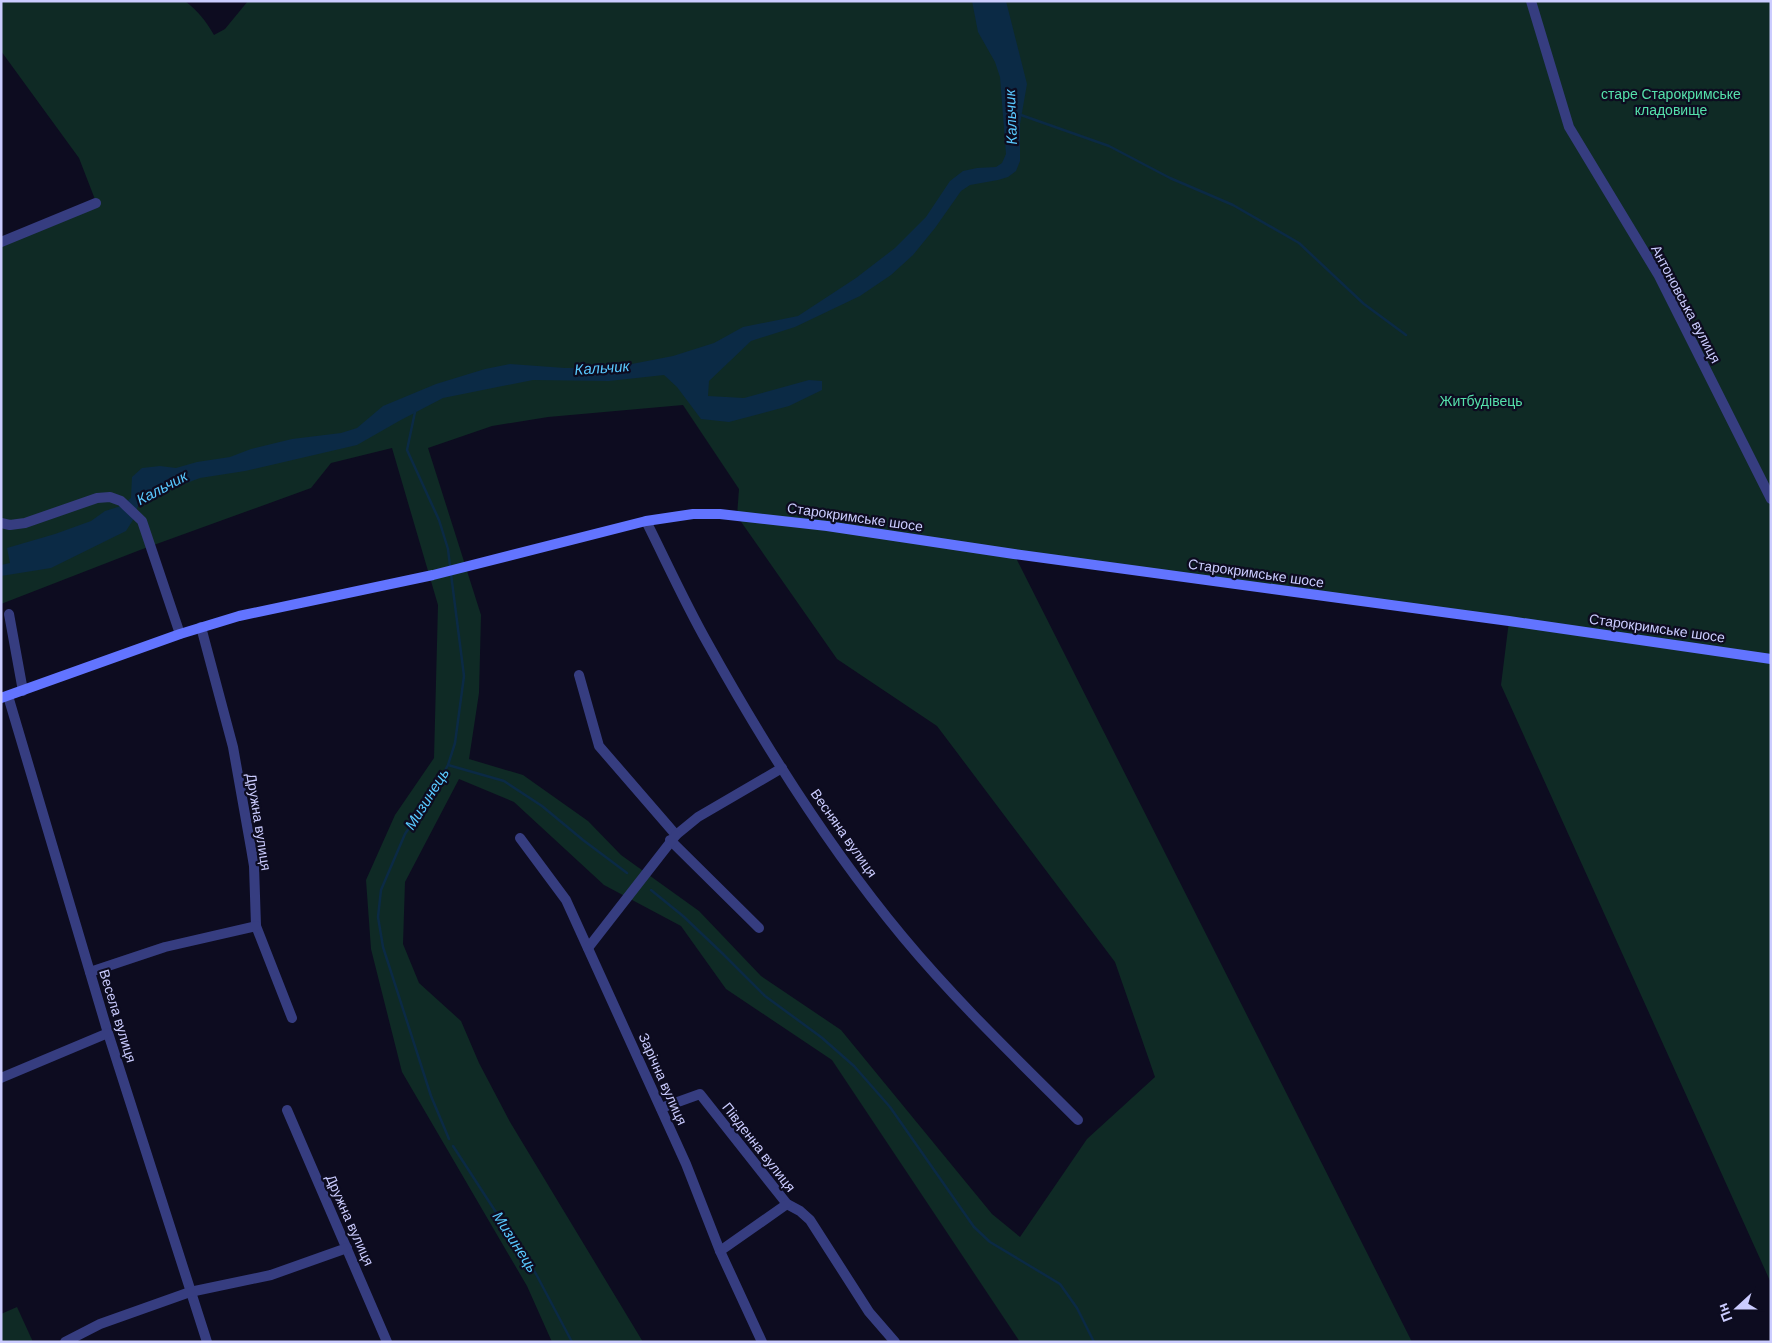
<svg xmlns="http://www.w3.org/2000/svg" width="1772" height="1343" viewBox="0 0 1772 1343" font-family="'DM Sans',sans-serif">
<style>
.green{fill:#0f2a25;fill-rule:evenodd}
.water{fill:#0b2a45}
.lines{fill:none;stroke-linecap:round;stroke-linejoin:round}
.stream{stroke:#0b2a45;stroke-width:2.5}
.street{stroke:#363d80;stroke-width:10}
.secondary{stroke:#6274ff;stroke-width:10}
.labels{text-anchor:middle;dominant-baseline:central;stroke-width:4.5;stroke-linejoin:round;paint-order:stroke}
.park-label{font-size:14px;fill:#55e1ab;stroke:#0d0c20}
.street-label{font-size:14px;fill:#cbccff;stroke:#0d0c20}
.water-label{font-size:15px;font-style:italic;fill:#59c9ff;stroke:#0d0c20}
</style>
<rect width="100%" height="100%" fill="#0d0c20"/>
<g class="green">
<path d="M1,1H185C198,11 206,21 214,35L225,29L248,1H1771V1283L1501,685L1509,621L1014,554L1412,1342H1020L832,1060L726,989L681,926L604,885L514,802L459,779L405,882L403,944L419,983L461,1021L479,1063L510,1122L643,1342H552L527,1286L402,1072L371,949L366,880L395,815L434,758L438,605L392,448L331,463L311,488L140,550L1,604V242L96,202L79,158L1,51ZM683,405L739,489L737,516L837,659L937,726L1115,962L1155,1077L1087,1139L1020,1237L992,1214L841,1030L761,976L699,911L621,855L588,821L523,775L469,759L479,693L481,615L428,448L492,426L548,417Z"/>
<polygon points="17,1307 33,1342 1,1342 1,1314"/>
</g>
<polygon class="water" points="972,1 1006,1 1027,84 1020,124 1020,161 1016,171 1008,177 998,180 970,185 961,191 935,228 913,255 891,275 860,296 795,327 751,341 709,381 708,396 744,398 809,380 822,381 822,390 789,406 729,422 701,419 677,387 664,375 609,381 533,380 443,398 399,421 357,445 245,471 200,478 160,493 138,506 133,520 126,531 51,568 1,576 1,565 10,563 7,548 55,534 91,521 105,511 121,506 131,498 132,477 142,468 160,466 176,468 197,462 230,457 251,449 292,439 341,433 357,428 383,406 436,384 485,369 510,364 565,368 611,368 673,356 714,343 743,327 798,316 856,278 895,248 926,217 950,181 963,171 977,168 996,167 1002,163 1006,154 1000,77 995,62 978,32"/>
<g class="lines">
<g class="stream">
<polyline points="1021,115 1109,146 1170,178 1233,205 1299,243 1364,304 1406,335"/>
<polyline points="415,412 407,450 439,520 448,549 450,566"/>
<polyline points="448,765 504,781 542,806 583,840 627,873"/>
<polyline points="651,890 683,916 722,953 765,996 821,1037 854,1066 890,1107 974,1227 990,1242 1060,1284 1077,1308 1094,1342"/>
<polyline points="449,1139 431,1096 383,947 378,917 381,890 405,834 433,792 448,765 455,743 464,676 451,574"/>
<polyline points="453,1146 536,1274 572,1342"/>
</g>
<g class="street">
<polyline points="1531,1 1569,127 1659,276 1771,499"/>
<polyline points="1,242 96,203"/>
<path d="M646,521C666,561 685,603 707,642C763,743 829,848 903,937C957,1002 1018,1060 1078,1120"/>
<polyline points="1,523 10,525 25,523 97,498 110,497 121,501 142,521 180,634"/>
<polyline points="9,614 23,691"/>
<polyline points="201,627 233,747 251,848 254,866 256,926 292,1018"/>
<polyline points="579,675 599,746 676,835"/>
<polyline points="8,696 108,1033 207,1342"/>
<polyline points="520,838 566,900 686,1164 720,1251 762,1342"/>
<polyline points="670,840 759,928"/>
<polyline points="588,948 676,835 698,817 782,768"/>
<polyline points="90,972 165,947 256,926"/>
<polyline points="1,1078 108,1033"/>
<polyline points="661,1108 700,1094 787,1204 800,1211 810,1220 869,1312 895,1342"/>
<polyline points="287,1110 387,1342"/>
<polyline points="720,1251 787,1204"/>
<polyline points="65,1342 100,1324 190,1292 271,1275 347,1248"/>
</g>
<polyline class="secondary" points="1,698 180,634 239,616 433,575 646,521 693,514 720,514 827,526 1014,554 1509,621 1771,659"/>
</g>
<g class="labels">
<g class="park-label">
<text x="1671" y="94">старе Старокримське<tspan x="1671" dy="16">кладовище</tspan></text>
<text x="1481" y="401">Житбудівець</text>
</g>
<g class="street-label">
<text transform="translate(1686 304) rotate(62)">Антоновська вулиця</text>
<text transform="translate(855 517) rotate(8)">Старокримське шосе</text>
<text transform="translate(1256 573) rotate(8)">Старокримське шосе</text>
<text transform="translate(1657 628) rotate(8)">Старокримське шосе</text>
<text transform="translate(259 822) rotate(81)">Дружна вулиця</text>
<text transform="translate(844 833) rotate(55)">Весняна вулиця</text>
<text transform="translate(118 1016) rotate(73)">Весела вулиця</text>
<text transform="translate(663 1079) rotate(66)">Зарічна вулиця</text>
<text transform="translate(759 1147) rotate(52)">Південна вулиця</text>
<text transform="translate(350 1220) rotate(66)">Дружна вулиця</text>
</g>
<g class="water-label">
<text transform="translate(1011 117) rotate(-92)">Кальчик</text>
<text transform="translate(602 368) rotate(-4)">Кальчик</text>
<text transform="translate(162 488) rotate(-28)">Кальчик</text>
<text transform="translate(427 799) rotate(-58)">Мизинець</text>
<text transform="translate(515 1242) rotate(57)">Мизинець</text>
</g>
</g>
<rect width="1772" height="1343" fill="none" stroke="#cbccff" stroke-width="5"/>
<g transform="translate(1737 1308) rotate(249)" stroke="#0d0c20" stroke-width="4" paint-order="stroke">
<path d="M0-4L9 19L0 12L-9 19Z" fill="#cbccff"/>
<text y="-8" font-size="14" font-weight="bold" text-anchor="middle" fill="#cbccff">Пн</text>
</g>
</svg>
